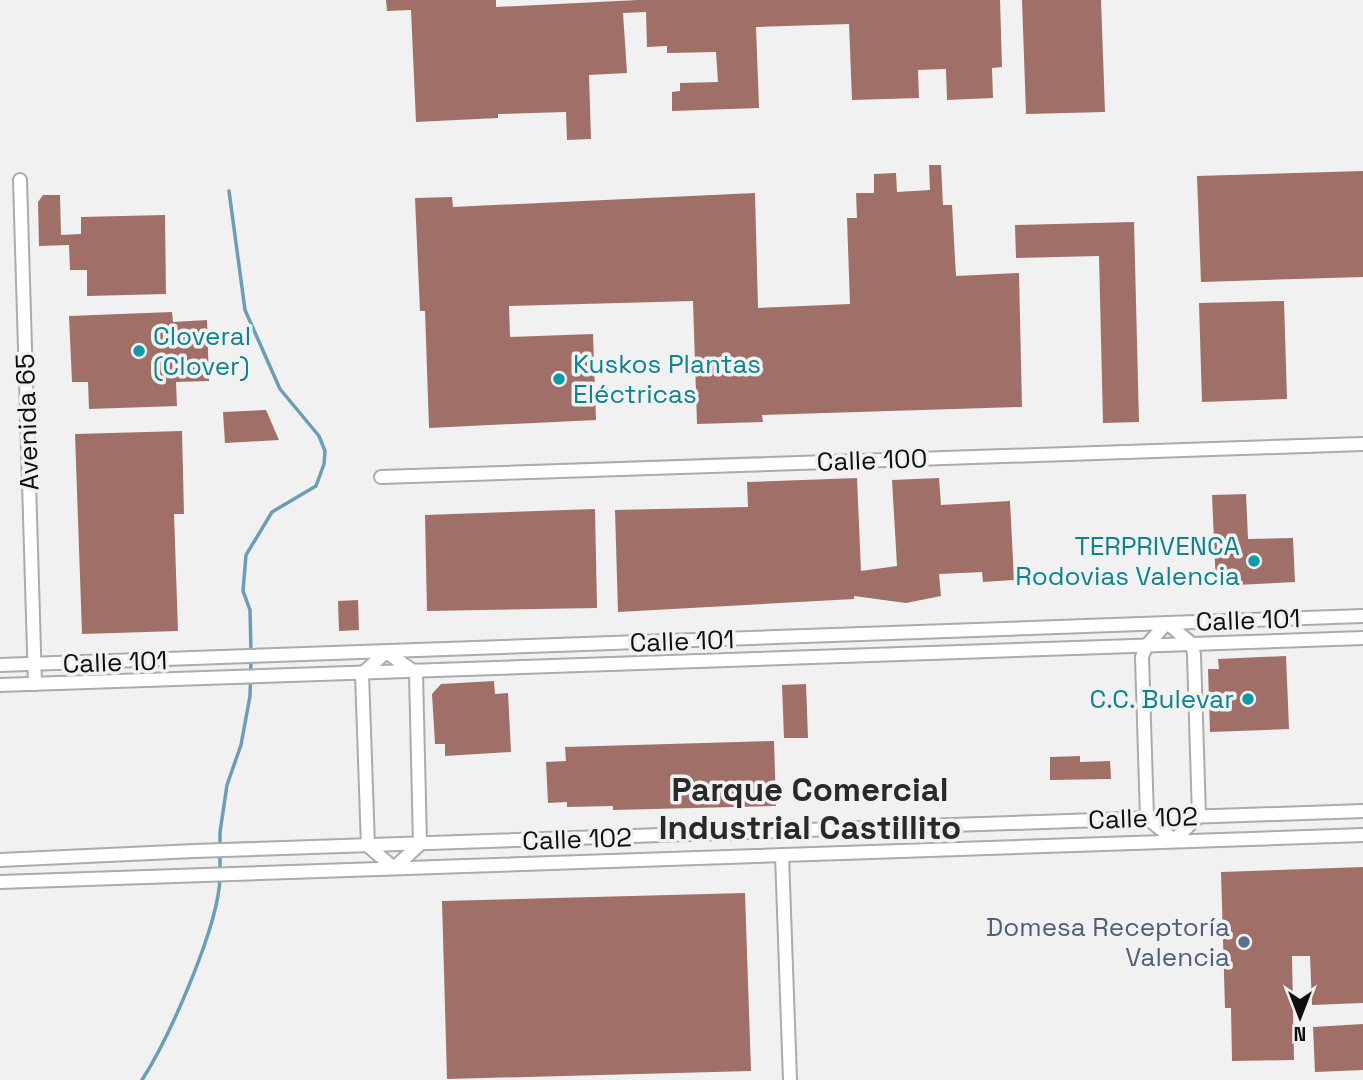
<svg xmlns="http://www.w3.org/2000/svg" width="1363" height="1080" viewBox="0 0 1363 1080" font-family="'Space Grotesk',sans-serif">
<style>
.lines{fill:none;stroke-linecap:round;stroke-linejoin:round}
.stream{stroke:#6b9eb4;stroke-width:3.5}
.building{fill:#a07068}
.minor-casing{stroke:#ababac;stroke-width:16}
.minor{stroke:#fff;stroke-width:12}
.culture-dot{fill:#0f9aa8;stroke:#f1f1f2;stroke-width:2.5}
.service-dot{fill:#5c6f8a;stroke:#f1f1f2;stroke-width:2.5}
.labels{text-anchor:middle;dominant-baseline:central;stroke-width:7;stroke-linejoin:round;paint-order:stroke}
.culture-label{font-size:26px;fill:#0d838f;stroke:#f1f1f2;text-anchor:start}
.street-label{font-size:26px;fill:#0e0e0e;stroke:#f1f1f2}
.service-label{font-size:26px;fill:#4e5e75;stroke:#f1f1f2;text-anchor:end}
.district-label{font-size:33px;font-weight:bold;fill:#29292a;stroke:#f1f1f2}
</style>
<rect width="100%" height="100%" fill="#f1f1f2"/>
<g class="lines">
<g class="stream">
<polyline points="229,191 245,310 280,389 319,436 325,451 324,464 316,486 272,512 246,555 243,591 250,610 251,653"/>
<polyline points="220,870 220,832 227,785 241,745 250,696 251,661"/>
<path d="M142,1080C169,1038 219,926 220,877"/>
</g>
</g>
<g class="building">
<polygon points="386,0 496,0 496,7 638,0 1000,0 1002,67 992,68 993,98 947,100 946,69 918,70 919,98 852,100 849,24 756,27 759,108 672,111 672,92 680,91 680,83 718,82 716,52 667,53 667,46 647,47 646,12 623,13 627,73 589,75 591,139 567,140 566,112 498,114 498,118 416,122 411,10 387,11"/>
<polygon points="1022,0 1101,0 1105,112 1026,114"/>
<polygon points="929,165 941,165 943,205 952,205 956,276 1019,273 1022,407 762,415 763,422 697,424 693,301 509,306 510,337 593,334 596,420 429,428 425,311 420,311 415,198 452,197 453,207 755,193 758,308 850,304 847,218 857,218 856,193 874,193 874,174 896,173 897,192 930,190"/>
<polygon points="1363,171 1363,277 1201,282 1197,176"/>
<polygon points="43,195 60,195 61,235 81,234 81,217 165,215 166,294 87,296 87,270 70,270 69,245 39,246 38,202"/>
<polygon points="1134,222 1139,422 1103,423 1099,256 1016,258 1015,225"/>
<polygon points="1284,301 1287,399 1202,402 1199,303"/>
<polygon points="172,312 173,322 207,320 209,381 176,382 177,406 89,409 88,382 72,382 69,316"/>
<polygon points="266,410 279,440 225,443 223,412"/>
<polygon points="182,431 184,514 174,514 178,631 82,634 75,434"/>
<polygon points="857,478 861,571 897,566 892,480 939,478 941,505 1010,501 1014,580 983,582 982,572 939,574 941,596 906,603 854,596 854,599 618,612 615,510 748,507 747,482"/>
<polygon points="1246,494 1248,539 1293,538 1295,582 1216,586 1212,495"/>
<polygon points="595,509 597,608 427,611 425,515"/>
<polygon points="358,600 359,630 339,631 338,601"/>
<polygon points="1286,656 1289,729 1210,732 1208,669 1219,669 1218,659"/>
<polygon points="494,681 495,694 508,693 511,752 445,756 445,744 435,744 432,694 441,684"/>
<polygon points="806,684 808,738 784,738 782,685"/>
<polygon points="774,741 776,806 613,810 613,806 567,807 567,802 548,803 546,762 566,761 565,747"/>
<polygon points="1080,756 1080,762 1110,761 1111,779 1050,780 1050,757"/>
<polygon points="1363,867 1363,1003 1312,1005 1310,956 1292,956 1294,1060 1232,1061 1231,1008 1225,1008 1221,872"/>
<polygon points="745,893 751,1071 447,1079 442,901"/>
<polygon points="1363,1024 1363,1070 1315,1072 1313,1027"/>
</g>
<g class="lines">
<g class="minor-casing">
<g id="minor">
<polyline points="20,180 35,684"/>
<polyline points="381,477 1363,444"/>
<polygon points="1167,623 1192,644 1194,655 1199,816 1174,840 1147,818 1142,657 1146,646"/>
<polygon points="386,652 416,673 420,844 394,868 368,846 362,674"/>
<polyline points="0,665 1363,616"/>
<polyline points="0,685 1363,638"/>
<polyline points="782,855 790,1080"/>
<polyline points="0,860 194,851 1363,811"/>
<polyline points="0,882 1363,835"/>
</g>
</g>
<use href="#minor" class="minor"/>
</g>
<g class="culture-dot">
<circle cx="139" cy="351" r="7"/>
<circle cx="559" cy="379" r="7"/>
<circle cx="1254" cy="561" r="7"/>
<circle cx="1248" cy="699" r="7"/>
</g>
<circle class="service-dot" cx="1244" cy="942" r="7"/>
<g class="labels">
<g class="culture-label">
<text x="153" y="336">Cloveral<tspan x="153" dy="30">(Clover)</tspan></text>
<text x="573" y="364">Kuskos Plantas<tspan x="573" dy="30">Eléctricas</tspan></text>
<text x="1240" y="546" text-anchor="end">TERPRIVENCA<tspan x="1240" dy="30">Rodovias Valencia</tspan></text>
<text x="1234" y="699" text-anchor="end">C.C. Bulevar</text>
</g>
<g class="street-label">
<text transform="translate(27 422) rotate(-92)">Avenida 65</text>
<text transform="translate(872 460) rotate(-2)">Calle 100</text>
<text transform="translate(1248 620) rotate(-2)">Calle 101</text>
<text transform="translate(682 641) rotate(-2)">Calle 101</text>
<text transform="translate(115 662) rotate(-2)">Calle 101</text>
<text transform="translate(1143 818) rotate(-2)">Calle 102</text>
<text transform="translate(577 839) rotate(-2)">Calle 102</text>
</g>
<g class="service-label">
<text x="1230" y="927">Domesa Receptoría<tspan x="1230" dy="30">Valencia</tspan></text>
</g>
<g class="district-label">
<text x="810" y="790">Parque Comercial<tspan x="810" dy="38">Industrial Castillito</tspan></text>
</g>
</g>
<g transform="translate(1300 1017) rotate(180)" stroke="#f1f1f2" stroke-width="5" paint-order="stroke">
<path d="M0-5L12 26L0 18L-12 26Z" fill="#0e0e0e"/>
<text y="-10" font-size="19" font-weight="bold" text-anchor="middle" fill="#0e0e0e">N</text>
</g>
</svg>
